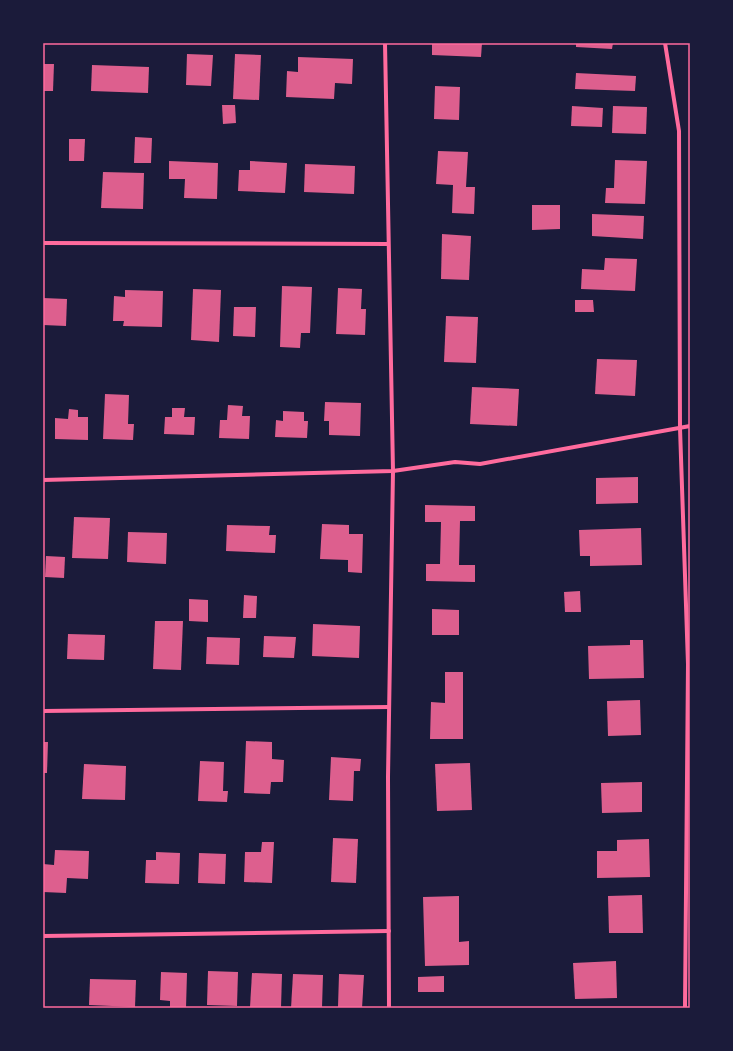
<svg xmlns="http://www.w3.org/2000/svg" width="733" height="1051" viewBox="0 0 733 1051" font-family="Cabin,sans-serif">
<style>
.building{fill:#dd5f8e}
.lines{fill:none;stroke-linecap:round;stroke-linejoin:round}
.minor{stroke:#ff6b9d;stroke-width:4}
.neatline{fill:none;stroke:#ff6b9d;stroke-width:1.5}
</style>
<rect width="100%" height="100%" fill="#1b1b3a"/>
<g class="building">
<polygon points="432,43 482,43 481,57 432,55"/>
<polygon points="576,43 613,43 612,49 576,47"/>
<polygon points="187,54 213,55 211,86 186,85"/>
<polygon points="235,54 261,55 259,100 233,99"/>
<polygon points="298,57 353,59 352,84 335,83 334,99 286,97 287,71 298,72"/>
<polygon points="43,64 54,64 53,91 43,91"/>
<polygon points="92,65 149,67 148,93 91,91"/>
<polygon points="576,73 636,76 635,91 575,89"/>
<polygon points="435,86 460,87 459,120 434,119"/>
<polygon points="222,105 235,105 236,123 223,124"/>
<polygon points="572,106 603,108 602,127 571,126"/>
<polygon points="613,106 647,107 646,134 612,133"/>
<polygon points="135,137 152,138 151,163 134,163"/>
<polygon points="69,139 85,139 84,161 69,161"/>
<polygon points="438,151 468,152 466,187 475,187 474,214 452,213 453,185 436,184"/>
<polygon points="615,160 647,161 645,204 605,203 606,188 614,188"/>
<polygon points="169,161 218,163 217,199 184,198 185,179 169,179"/>
<polygon points="250,161 287,163 285,193 238,191 239,170 250,170"/>
<polygon points="305,164 355,166 354,194 304,192"/>
<polygon points="103,172 144,173 143,209 101,208"/>
<polygon points="532,205 560,205 560,229 532,230"/>
<polygon points="592,214 644,216 643,239 592,236"/>
<polygon points="442,234 471,236 469,280 441,279"/>
<polygon points="605,258 637,259 635,291 581,289 582,269 604,270"/>
<polygon points="282,286 312,287 310,333 301,333 300,348 280,347"/>
<polygon points="338,288 362,289 361,309 366,309 365,335 336,334"/>
<polygon points="193,289 221,290 219,342 191,340"/>
<polygon points="125,290 163,291 162,327 123,326 124,321 113,321 114,296 125,297"/>
<polygon points="43,298 67,299 66,326 43,325"/>
<polygon points="575,300 593,300 594,312 575,312"/>
<polygon points="234,307 256,307 255,337 233,336"/>
<polygon points="446,316 478,317 476,363 444,362"/>
<polygon points="597,359 637,360 635,396 595,394"/>
<polygon points="472,387 519,389 517,426 470,424"/>
<polygon points="105,394 129,395 128,424 134,424 133,440 103,439"/>
<polygon points="325,402 361,403 360,436 329,435 329,421 324,421"/>
<polygon points="228,405 243,406 242,416 250,416 249,439 219,438 220,420 227,420"/>
<polygon points="172,408 185,408 184,417 195,417 194,435 164,434 165,417 172,417"/>
<polygon points="69,409 78,410 78,417 88,417 88,440 55,439 55,418 68,419"/>
<polygon points="283,411 304,412 304,421 308,421 307,438 275,437 276,420 283,421"/>
<polygon points="638,477 638,503 596,504 596,478"/>
<polygon points="425,505 475,506 475,521 460,521 459,565 475,565 475,582 426,581 426,564 440,564 441,522 425,522"/>
<polygon points="74,517 110,518 108,559 72,558"/>
<polygon points="322,524 349,525 349,534 363,534 362,573 348,572 348,560 320,559"/>
<polygon points="227,525 270,526 269,535 276,535 275,553 226,551"/>
<polygon points="641,528 642,565 590,566 590,556 580,556 579,530"/>
<polygon points="128,532 167,533 166,564 127,562"/>
<polygon points="46,556 65,557 64,578 45,577"/>
<polygon points="580,591 581,612 565,612 564,592"/>
<polygon points="244,595 257,596 256,618 243,618"/>
<polygon points="189,599 208,600 208,622 189,621"/>
<polygon points="432,609 459,610 459,635 432,635"/>
<polygon points="155,621 183,621 181,670 153,669"/>
<polygon points="313,624 360,626 359,658 312,656"/>
<polygon points="68,634 105,635 104,660 67,659"/>
<polygon points="264,636 296,637 294,658 263,657"/>
<polygon points="207,637 240,638 239,665 206,664"/>
<polygon points="630,640 643,640 644,678 589,679 588,646 630,645"/>
<polygon points="445,672 463,672 463,739 430,739 431,702 445,703"/>
<polygon points="640,700 641,735 608,736 607,701"/>
<polygon points="246,741 272,742 272,759 284,760 283,782 271,782 270,794 244,793"/>
<polygon points="43,742 48,742 47,773 43,773"/>
<polygon points="331,757 361,759 360,771 354,771 353,801 329,800"/>
<polygon points="200,761 224,762 223,791 228,791 227,802 198,801"/>
<polygon points="470,763 472,810 437,811 435,764"/>
<polygon points="84,764 126,766 125,800 82,799"/>
<polygon points="642,782 642,812 602,813 601,783"/>
<polygon points="333,838 358,839 356,883 331,882"/>
<polygon points="649,839 650,877 597,878 597,851 617,851 617,840"/>
<polygon points="262,842 274,842 272,883 244,882 245,852 261,852"/>
<polygon points="55,850 89,851 88,879 67,878 66,893 43,892 43,864 54,865"/>
<polygon points="156,852 180,853 179,884 145,883 146,860 156,860"/>
<polygon points="199,853 226,854 225,884 198,883"/>
<polygon points="642,895 643,933 609,933 608,896"/>
<polygon points="459,896 459,942 469,941 469,965 425,966 423,897"/>
<polygon points="616,961 617,998 575,999 573,963"/>
<polygon points="208,971 238,972 237,1006 207,1005"/>
<polygon points="161,972 187,973 186,1008 170,1008 170,1001 160,1000"/>
<polygon points="252,973 282,974 281,1008 250,1007"/>
<polygon points="293,974 323,975 322,1008 291,1008"/>
<polygon points="339,974 364,975 362,1008 338,1007"/>
<polygon points="444,976 444,992 418,992 418,977"/>
<polygon points="90,979 136,980 135,1007 89,1005"/>
</g>
<g class="lines">
<g class="minor">
<polyline points="385,43 393,471 388,777 389,1008"/>
<polyline points="665,43 679,131 680,428 688,664 685,1008"/>
<polyline points="43,243 388,244"/>
<polyline points="43,480 393,471 455,462 480,464 690,426"/>
<polyline points="43,711 389,707"/>
<polyline points="43,936 389,931"/>
</g>
</g>
<rect width="733" height="1051" fill="none" stroke="#1b1b3a" stroke-width="88"/>
<rect x="44" y="44" width="645" height="963" class="neatline"/>
</svg>
